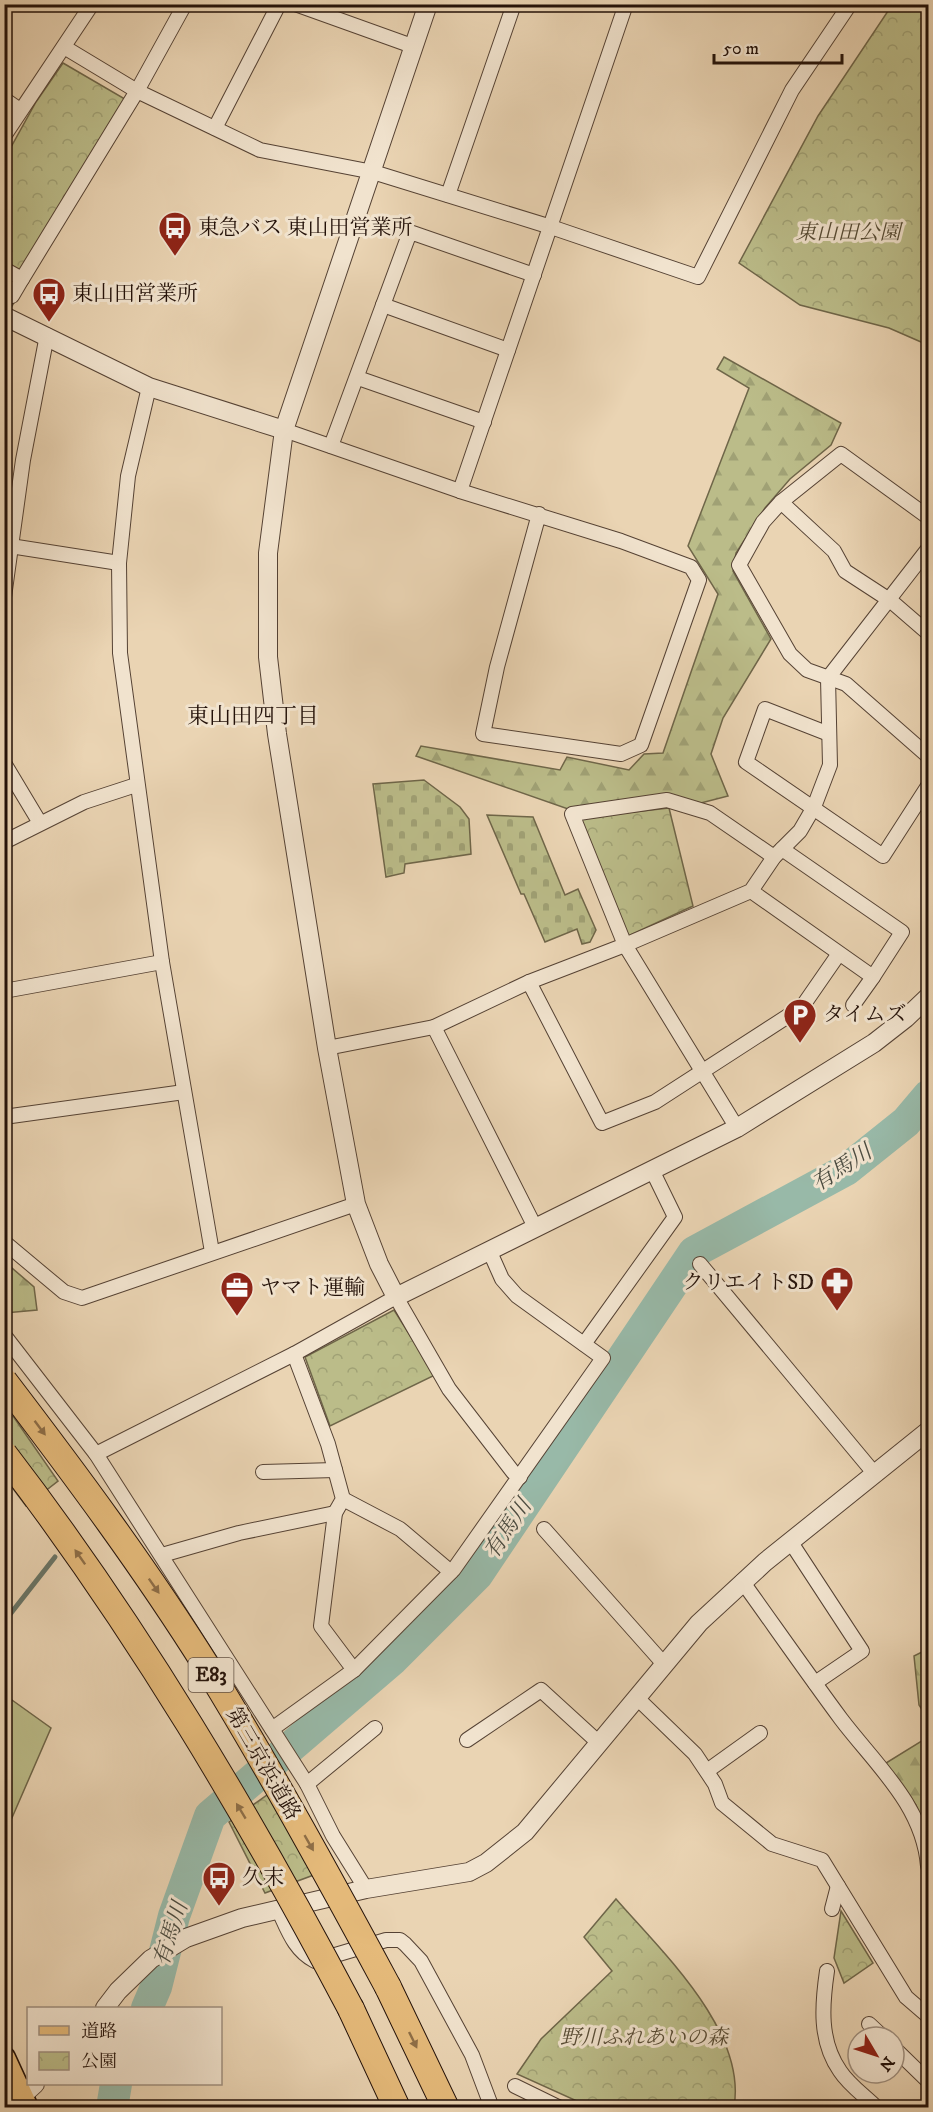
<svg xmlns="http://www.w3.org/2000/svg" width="933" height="2112" viewBox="0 0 933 2112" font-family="'IM FELL DW Pica','Noto Serif JP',serif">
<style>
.grass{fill:#bbbc89;stroke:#6f6649;stroke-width:1.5}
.forest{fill:url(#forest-firs);stroke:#6f6649;stroke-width:1.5}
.cemetery{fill:url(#cemetery-stones);stroke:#6f6649;stroke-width:1.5}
.park{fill:url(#park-crowns);stroke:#6f6649;stroke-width:1.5}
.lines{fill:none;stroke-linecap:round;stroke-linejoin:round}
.stream{stroke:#697668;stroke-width:5}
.river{stroke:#98b9a8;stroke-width:32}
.minor-casing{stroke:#554234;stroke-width:16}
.tertiary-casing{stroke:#554234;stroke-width:20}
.primary-casing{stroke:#231109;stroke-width:25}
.motorway-casing{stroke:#231109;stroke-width:28}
.minor{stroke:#f1e3ce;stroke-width:14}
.tertiary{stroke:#f1e3ce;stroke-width:18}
.primary{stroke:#e5ba7a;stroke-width:22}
.motorway{stroke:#e5ba7a;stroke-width:26}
.motorway-bridge-casing{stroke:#231109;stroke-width:28;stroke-linecap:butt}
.motorway-bridge{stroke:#e5ba7a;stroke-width:26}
.oneway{fill:#8e6e47}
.labels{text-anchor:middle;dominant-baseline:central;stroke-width:6;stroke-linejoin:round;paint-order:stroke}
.shield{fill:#f1e3ce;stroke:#615044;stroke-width:1.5}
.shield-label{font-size:20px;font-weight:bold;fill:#231109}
.poi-label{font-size:21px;fill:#231109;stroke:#f1e3ce;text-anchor:start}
.park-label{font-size:21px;font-style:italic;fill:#584d36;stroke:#f1e3ce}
.street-label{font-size:21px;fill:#231109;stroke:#f1e3ce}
.neighbourhood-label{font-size:22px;fill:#231109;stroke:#f1e3ce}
.water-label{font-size:22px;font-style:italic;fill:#4c4c41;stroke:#f1e3ce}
</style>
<defs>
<pattern id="forest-firs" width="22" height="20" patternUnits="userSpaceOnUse" patternTransform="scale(1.5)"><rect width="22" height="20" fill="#bbbc89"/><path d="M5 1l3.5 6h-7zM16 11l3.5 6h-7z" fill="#a0a175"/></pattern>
<pattern id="cemetery-stones" width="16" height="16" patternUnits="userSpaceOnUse" patternTransform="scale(1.5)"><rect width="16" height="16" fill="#bbbc89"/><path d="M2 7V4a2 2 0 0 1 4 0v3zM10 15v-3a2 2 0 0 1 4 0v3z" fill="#a0a175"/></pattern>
<pattern id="park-crowns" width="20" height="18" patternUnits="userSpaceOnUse" patternTransform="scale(1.5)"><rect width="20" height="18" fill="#bbbc89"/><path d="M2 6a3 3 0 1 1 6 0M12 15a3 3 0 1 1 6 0" fill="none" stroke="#a0a175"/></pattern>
</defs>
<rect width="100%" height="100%" fill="#ead4b3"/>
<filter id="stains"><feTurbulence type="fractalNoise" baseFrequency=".00333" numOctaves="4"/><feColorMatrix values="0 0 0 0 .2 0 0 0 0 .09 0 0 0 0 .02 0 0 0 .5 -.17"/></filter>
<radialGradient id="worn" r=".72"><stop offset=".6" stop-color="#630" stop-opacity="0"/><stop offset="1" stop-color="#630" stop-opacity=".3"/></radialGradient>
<polygon class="grass" points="5,1695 51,1728 8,1827 5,1828"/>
<g class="forest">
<polygon points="724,357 841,423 831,445 790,479 765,508 736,553 733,571 771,639 723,718 711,754 728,796 697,804 571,810 416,756 421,746 560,770 567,757 629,770 644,754 663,753 718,594 688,546 749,388 717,369"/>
<polygon points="5,1262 34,1287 37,1310 5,1313"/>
<polygon points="928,1649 928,1719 919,1705 914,1656"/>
<polygon points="928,1737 928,1838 916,1805 886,1763"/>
</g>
<g class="cemetery">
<polygon points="424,780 460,807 469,819 471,854 405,864 404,873 386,877 373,784"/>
<polygon points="487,815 533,817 565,895 578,889 596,930 590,942 582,944 577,929 545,942 524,894 521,894"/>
</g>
<g class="park">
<polygon points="892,5 928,5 928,345 889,328 800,305 739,263 818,116"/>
<polygon points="63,63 130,102 12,306 5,303 5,158 36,102"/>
<polygon points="669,808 693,906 628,936 580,818"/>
<polygon points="394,1310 435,1375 330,1426 305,1357"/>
<polygon points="4,1372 26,1403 13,1416 58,1481 26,1506 5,1478"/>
<polygon points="281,1785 330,1869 265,1893 229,1822"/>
<path d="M616,1899C662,1952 747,2031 734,2107H590L517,2074L541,2039L612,1971L584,1937Z"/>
<polygon points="841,1911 873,1963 844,1983 834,1958"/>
</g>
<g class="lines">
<polyline class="stream" points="4,1622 55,1557"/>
<g class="river">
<polyline points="147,2008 156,1987 174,1916 210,1816 393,1659 477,1575 694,1252 846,1170 906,1122 928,1096"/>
<polyline points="112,2108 116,2084"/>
</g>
<g class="minor-casing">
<g id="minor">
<polyline points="295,4 415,47"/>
<polyline points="64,47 137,91 260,150 373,172 551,227 698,277 792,90 850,4"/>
<polyline points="4,99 20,110"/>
<polyline points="215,128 279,4"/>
<polyline points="4,136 92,4"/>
<polyline points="448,195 514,4"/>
<polyline points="4,269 22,279 12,296"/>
<polyline points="22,279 137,91 185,4"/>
<polyline points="383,305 508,350"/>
<polyline points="358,378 484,422"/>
<polyline points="149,387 128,476 119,563 120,653 162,962 212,1252"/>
<polyline points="284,430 460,491 626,4"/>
<polyline points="331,446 410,232 534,275"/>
<polyline points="460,491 621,541 691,567 699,580 641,745 621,754 483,734 497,667 539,514"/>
<polyline points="781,502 834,551 845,571 891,601 928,633"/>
<polyline points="928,517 841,454 781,502 763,522 739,565 790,654 807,670 846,684 928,756"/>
<polyline points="4,545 119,563"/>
<polyline points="4,597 23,460 47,335"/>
<polyline points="829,734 765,709 746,762 883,856 928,786"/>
<polyline points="4,763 40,823"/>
<polyline points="4,842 84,802 136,785"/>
<polyline points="751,891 873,977 902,932 782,849"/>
<polyline points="529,982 602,1123 655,1102 802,1007 838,955"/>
<polyline points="4,991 162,962"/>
<polyline points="853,1005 873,977"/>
<polyline points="434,1027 536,1229"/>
<polyline points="327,1048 434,1027 529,982 625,945 751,891 774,857 800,831 814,807 830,765 828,678 928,549"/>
<polyline points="4,1117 184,1092"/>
<polyline points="737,1128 625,945 572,814 667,800 710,813 774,857"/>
<polyline points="4,1242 64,1292 82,1298 356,1204"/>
<polyline points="700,1264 874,1473"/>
<polyline points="4,1335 96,1454 307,1784 333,1836 366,1889"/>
<polyline points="584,1344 675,1217 652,1170"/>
<polyline points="294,1354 328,1444 343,1499 335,1513 321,1626 354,1670"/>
<polyline points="96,1454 294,1354 396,1297 449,1389 513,1472 520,1477"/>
<polyline points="263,1472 335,1470"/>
<polyline points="343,1499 400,1529 451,1572"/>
<polyline points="544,1529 663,1663"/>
<polyline points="790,1541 862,1651 815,1683"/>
<polyline points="162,1555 239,1533 335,1513"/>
<path d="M742,1581C775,1627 807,1673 841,1719C875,1764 923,1805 928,1866"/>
<polyline points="636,1697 695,1754 715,1784 722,1803 772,1844 822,1860 906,1997 928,2016"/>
<polyline points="272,1729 354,1670 454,1569 603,1358 517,1296 502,1279 490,1252"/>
<polyline points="467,1740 541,1690 599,1743"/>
<polyline points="707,1771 760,1733"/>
<polyline points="307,1784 375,1728"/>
<path d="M278,1909C288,1930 294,1950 315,1961L386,1940H400L405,1944L421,1961L472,2055L492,2108"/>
<polyline points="832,1909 838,1886"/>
<path d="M827,1971C822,2005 819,2041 840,2071C849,2085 865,2096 877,2108"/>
<polyline points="869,2024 883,2037"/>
<polyline points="894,2048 928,2081"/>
<polyline points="515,2086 560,2108"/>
</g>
</g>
<g class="tertiary-casing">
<g id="tertiary">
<polyline points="428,4 284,430 268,553 268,657 277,734 327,1048 356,1204 379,1264 396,1297 737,1128 874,1043 906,1018 928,997"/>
<polyline points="4,316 149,387 284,430"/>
<polyline points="105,2008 118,1991 151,1959 186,1938 242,1918 366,1889 469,1872 486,1863 525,1832 699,1623 765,1562 928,1431"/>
<polyline points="23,2095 35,2084"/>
</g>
</g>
<g class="primary-casing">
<polyline id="primary" points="4,2058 27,2108"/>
</g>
<g class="motorway-casing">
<g id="motorway">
<polyline points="388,1987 446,2108"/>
<polyline points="351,2009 397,2108"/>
</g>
</g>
<use href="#minor" class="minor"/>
<use href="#tertiary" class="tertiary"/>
<use href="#primary" class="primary"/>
<use href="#motorway" class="motorway"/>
<g class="motorway-bridge-casing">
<g id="motorway-bridge">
<path d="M4,1381C75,1474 145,1568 207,1667C271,1771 330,1879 388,1987"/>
<path d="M4,1454C137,1627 249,1816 351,2009"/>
</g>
</g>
<use href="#motorway-bridge" class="motorway-bridge"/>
</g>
<defs><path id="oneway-solid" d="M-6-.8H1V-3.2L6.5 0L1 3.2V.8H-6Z" transform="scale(1.5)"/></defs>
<g class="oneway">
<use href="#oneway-solid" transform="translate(40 1428) rotate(53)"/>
<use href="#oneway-solid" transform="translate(80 1557) rotate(-125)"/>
<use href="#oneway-solid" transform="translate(154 1586) rotate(55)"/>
<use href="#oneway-solid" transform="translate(241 1811) rotate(-121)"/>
<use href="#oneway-solid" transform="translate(309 1843) rotate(60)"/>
<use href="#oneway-solid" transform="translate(413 2040) rotate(64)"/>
</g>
<defs>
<g id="bus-pin" transform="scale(1.725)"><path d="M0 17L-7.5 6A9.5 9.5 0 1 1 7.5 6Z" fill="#8f2418" stroke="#f1e3ce"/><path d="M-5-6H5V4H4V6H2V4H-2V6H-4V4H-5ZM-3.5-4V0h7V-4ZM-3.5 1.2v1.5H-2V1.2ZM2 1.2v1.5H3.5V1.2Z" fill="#fff"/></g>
<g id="parking-pin" transform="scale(1.725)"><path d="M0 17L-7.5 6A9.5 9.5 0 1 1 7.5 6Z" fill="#8f2418" stroke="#f1e3ce"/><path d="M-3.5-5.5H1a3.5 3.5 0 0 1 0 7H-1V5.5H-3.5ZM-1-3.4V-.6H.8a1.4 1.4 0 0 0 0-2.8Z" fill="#fff"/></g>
<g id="pharmacy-pin" transform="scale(1.725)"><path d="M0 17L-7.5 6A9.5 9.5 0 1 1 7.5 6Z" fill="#8f2418" stroke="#f1e3ce"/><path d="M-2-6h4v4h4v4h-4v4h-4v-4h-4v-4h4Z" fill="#fff"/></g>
<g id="office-pin" transform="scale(1.725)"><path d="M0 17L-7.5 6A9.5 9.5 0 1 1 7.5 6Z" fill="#8f2418" stroke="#f1e3ce"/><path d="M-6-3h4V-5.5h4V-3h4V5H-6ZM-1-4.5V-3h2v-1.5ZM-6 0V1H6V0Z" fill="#fff"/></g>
</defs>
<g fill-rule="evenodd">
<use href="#bus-pin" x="175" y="228"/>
<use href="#bus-pin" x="49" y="294"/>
<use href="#parking-pin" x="800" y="1015"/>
<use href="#pharmacy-pin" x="837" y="1283"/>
<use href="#office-pin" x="237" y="1288"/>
<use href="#bus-pin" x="219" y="1878"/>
</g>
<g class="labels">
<rect class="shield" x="188.5" y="1658" width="45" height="34" rx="4.5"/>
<g class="shield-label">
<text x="211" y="1675">E83</text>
</g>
<g class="poi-label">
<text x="198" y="228">東急バス 東山田営業所</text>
<text x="72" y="294">東山田営業所</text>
<text x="823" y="1015">タイムズ</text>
<text x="814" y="1283" text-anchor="end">クリエイトSD</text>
<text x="260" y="1288">ヤマト運輸</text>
<text x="242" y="1878">久末</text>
</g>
<g class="park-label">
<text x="848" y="233">東山田公園</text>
<text x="644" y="2038">野川ふれあいの森</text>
</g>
<g class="street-label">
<text transform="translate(263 1764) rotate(60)">第三京浜道路</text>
</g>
<g class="neighbourhood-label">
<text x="253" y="716">東山田四丁目</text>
</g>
<g class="water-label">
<text transform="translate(842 1168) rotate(-33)">有馬川</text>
<text transform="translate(508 1529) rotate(-56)">有馬川</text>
<text transform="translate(171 1934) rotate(-72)">有馬川</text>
</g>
</g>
<rect width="933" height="2112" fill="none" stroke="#ead4b3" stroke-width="24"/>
<rect x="6" y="6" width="921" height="2100" fill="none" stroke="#231109" stroke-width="3"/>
<rect x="12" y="12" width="909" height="2088" fill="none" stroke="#231109" stroke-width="1.5"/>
<rect x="27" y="2007" width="195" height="78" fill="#f1e3ce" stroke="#9f8f7f" stroke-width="1.5"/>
<rect x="39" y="2026" width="30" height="9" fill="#e5ba7a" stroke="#9f8f7f" stroke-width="1.5"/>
<text x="81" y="2037" font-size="18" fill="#231109">道路</text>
<rect x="39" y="2052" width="30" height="18" fill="url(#park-crowns)" stroke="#9f8f7f" stroke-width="1.5"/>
<text x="81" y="2067" font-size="18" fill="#231109">公園</text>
<g transform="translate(876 2055) rotate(129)"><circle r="28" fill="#f1e3ce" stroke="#9f8f7f" stroke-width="1.5"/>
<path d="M0-4.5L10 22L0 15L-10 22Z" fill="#8f2418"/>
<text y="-9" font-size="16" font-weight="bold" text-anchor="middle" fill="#231109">N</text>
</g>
<path d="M714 54v9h128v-9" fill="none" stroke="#231109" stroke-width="3"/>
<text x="723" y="54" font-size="18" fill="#231109" stroke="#f1e3ce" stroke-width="4.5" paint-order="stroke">50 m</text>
<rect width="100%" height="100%" filter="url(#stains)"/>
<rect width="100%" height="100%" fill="url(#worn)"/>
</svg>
